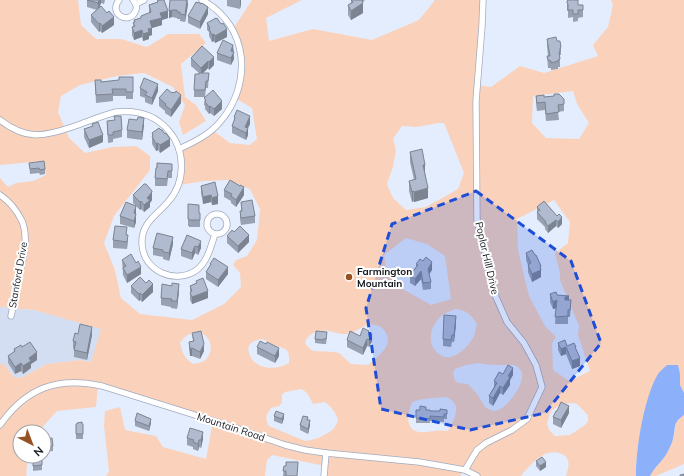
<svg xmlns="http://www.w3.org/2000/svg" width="684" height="476" viewBox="0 0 684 476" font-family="Mulish,sans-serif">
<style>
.built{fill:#d3def3}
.green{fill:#fad2bb;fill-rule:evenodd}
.water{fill:#8cb0f9}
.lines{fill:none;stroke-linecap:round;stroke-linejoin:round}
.street-casing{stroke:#a1abbf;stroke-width:7}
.street{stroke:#fff;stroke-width:5.5}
.wall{fill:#98a1b2}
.shaded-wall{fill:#7c8391}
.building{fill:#b1bbcf;stroke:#7c8391}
.marked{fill:#1d4ed8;fill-opacity:0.2;stroke:#1d4ed8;stroke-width:3;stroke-dasharray:8 5;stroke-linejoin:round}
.poi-dot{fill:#955124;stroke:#fff;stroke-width:1.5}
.labels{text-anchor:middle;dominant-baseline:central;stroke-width:4;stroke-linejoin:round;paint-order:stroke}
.street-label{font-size:10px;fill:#151920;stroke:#fff}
.poi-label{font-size:10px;font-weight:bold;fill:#151920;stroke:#fff;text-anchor:start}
</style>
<rect width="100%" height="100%" fill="#e4edfe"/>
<polygon class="built" points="0,307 34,310 102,328 92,362 80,360 47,364 21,378 14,377 4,364 0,364"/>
<g class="green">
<path d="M0,0H78L81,25L96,39H121L147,47L168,34H199L206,43L181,64L185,97L196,105L206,121L183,135L179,122L185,105L173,87L144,73L117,76L80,85L61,96L58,112L69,138L85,153L112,147L136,146L150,156V170L114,216L104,243L115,270L121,298L140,314L192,320L224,304L241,287L240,273L233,265L236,260L247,256L257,240L260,209L250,189L228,180L204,181L179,185V149L212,130L230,143L250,145L257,139L252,108L235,98L242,65L233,29L252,0H302L266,18L269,41L313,29L372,40L419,20L435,0H483L477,85L491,87L520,66L544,73L598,56L593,45L608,27L613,5L611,0H684V393L680,385V374L659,373L646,406L638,446L636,464V476H566C568,468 572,459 562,454C545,447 531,464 521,476H477L465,470L460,476H324L325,466L272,455L267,460L265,476H106L109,471L104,426L105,411L120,407L125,430L156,436L163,447L206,459L213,421L98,385L96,407L57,411L38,432H20V456H28L26,475L27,476H0V364H4L14,377L21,378L47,364L80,360L91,362L101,329L34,310L0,307V178L8,187L16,183L33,181L46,175L43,161L0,165ZM573,91L577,104L589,123L579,139L546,138L532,123L533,96ZM439,123H444L464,173L458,189L426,207L406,210L393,198L387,184L393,167L396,150L393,139L402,126L416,127ZM554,200L570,222L568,243L555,253L560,273V280L579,326L578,335L590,371L569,381L553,370L552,343L556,337L545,326L529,296L518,250L517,219ZM406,238L427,244L445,256L451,299L431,305L399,287L386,269L384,255ZM455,309C467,310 471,315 477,324C476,328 475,332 474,336C469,346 454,362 442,356C424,347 430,323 444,314C447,312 452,311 455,309ZM369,324C373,325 378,325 381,327C384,329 385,332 387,335C392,347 376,358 368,365L351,364L339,353L335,352L314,351L310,349L305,343C308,333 319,329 329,331C334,332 339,334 345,334C352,334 362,327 369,324ZM199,331C207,336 213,342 210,352C209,355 208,358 205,360C202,363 197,363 193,364C184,358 183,354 180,343C185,336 190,332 199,331ZM261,339C267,340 269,344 274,345C286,349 290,348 289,363C276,371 254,370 249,353C248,350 248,347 250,344C252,341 258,340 261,339ZM479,363C487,365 495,365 504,365C507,365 511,365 513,365C535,371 512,401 502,408C500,410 496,410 494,411L486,408L477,394L468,384L459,383L455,381L453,373L455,369L466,365ZM301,389C308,392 310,398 313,404L325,402C332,408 336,412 338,421C336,424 335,428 332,430C325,436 314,440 305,441L269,426C264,418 267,414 271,408L279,406L282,403V395L285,392ZM446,397C464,404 454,419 448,431C444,431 440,430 435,431C430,431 424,433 419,432C404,429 408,412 412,402L423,399ZM574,403L577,404L586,413L588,416V421L585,425L570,435L555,436L549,430L547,423L551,411L561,404Z"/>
<path d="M684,415V464L656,476H650C653,470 657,466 661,461C665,457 672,445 673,439C677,428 672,423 684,415Z"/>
</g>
<path class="water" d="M667,365H678L680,374V385L684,393V415C672,423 676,428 673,439C672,443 670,447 668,451C664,460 655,466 650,476H636C636,447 644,398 658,374C660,371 664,368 667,365Z"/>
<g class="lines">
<g class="street-casing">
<g id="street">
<path d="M119,0C108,14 129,25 135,12C138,7 136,4 133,0"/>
<polyline points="136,4 144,0"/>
<path d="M0,120C26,140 43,137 72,127C87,122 101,116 116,112C136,110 155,115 168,130C186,150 186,182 168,202C156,216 141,223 142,244C143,271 176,286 198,269C208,260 211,246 215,234"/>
<path d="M179,149C194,142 209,135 220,122C253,84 249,25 202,0"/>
<path d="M0,195C9,201 17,211 22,221C29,238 23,259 19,276C16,289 14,303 11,316"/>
<circle cx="217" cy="224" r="10"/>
<path d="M0,425C26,388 58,376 102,386L233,427L285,445L305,450L326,453L419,462L465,470L477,476"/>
<polyline points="465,470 477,450 486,443 512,430 527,419 542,387 536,365 524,343 507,322 496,297 477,220 476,101 482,26 483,0"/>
<polyline points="324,476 326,453"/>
</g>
</g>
<use href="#street" class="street"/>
</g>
<g class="wall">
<polygon points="87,0 105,0 104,4 101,3 99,8 114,25 102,33 100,31 99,32 91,22 91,15 97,10 87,7"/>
<polygon points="157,0 164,0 168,18 162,20 162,25 152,28 152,35 149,36 149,39 143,41 142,37 134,40 132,35 132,27 133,27 134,20 141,18 141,16 149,13 149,5 157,2"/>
<polygon points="188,0 185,22 180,21 180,19 177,19 177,18 172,17 169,18 169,11"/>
<polygon points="227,0 241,0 241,4 240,9 227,6"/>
<polygon points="351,0 365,0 363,2 363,13 351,20 348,15 348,5 351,4"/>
<polygon points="567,1 578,5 583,5 583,17 578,18 578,21 573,22 573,17 568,18 568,11 567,11"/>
<polygon points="198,3 208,14 200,29 188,23 188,16"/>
<polygon points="207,23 227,37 215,43 214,41 212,42 209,36 209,32 207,30"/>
<polygon points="547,39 557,41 561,47 561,55 560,55 560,67 558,67 558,69 551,70 551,68 548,68 547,56 548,56 547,46"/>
<polygon points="233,45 234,59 231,65 217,60 217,53"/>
<polygon points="202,46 214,65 209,70 208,68 203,73 209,73 208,88 206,88 205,97 222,109 214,116 210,113 209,114 205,109 205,106 204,105 205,97 194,97 194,90 199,73 191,66 191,58"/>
<polygon points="133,77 133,99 126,99 126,96 113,96 113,101 96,103 95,80 101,82 119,80"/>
<polygon points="140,88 158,91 152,105 145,102 145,98 140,96"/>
<polygon points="536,96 544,97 554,96 564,104 564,111 558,112 559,120 546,121 545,110 537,111 536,104"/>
<polygon points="159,98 181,103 171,117 165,113 165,111 159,106"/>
<polygon points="234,117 250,124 248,128 248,135 246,140 232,133 232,126 234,122"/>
<polygon points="107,121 122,130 122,137 113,139 113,142 108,143"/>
<polygon points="92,124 103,142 89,148 84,137 84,129 92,127"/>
<polygon points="144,125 142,140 127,138 127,130"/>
<polygon points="152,133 170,146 160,153 158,150 156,151 152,144"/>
<polygon points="410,152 425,174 428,198 414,202 413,201 412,202 409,191 409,181 414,180 410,162"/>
<polygon points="29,163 45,169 45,174 40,175 39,173 30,174"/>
<polygon points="157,163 172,171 172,178 168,178 167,186 155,186 155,178"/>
<polygon points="215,182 218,204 212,205 211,202 203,204 201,193 201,186"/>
<polygon points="224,190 244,195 236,207 231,203 231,201 224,197"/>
<polygon points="133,195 152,200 150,203 150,207 144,212 141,209 140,210 133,203"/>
<polygon points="544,201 562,224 558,228 556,226 548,233 545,229 545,227 537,219 537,207"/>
<polygon points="241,202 255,216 255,223 241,225 240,219 240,211 241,211"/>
<polygon points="136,206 136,222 134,228 120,224 120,216"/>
<polygon points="199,213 200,220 200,227 189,227 189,226 188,226 188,219"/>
<polygon points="234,232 249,242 238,253 227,243 227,236"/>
<polygon points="127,235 128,243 127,249 113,248 113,240"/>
<polygon points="187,235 201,248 198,255 195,253 192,260 181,256 181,249"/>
<polygon points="173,244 169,261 163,259 163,257 153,255 153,248"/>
<polygon points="526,253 535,255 541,266 541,277 532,282 528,272 528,265 526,260"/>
<polygon points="122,260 136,263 141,274 127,283 123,275"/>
<polygon points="210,264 228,274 218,287 206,279 206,272 210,267"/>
<polygon points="416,264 432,270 429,274 431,282 431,289 423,290 421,279 415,286 410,283 410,275 416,267"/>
<polygon points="196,281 208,298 192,304 190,300 190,286 196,283"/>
<polygon points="131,286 153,292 142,302 140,300 139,301 131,293"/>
<polygon points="179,291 177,309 171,308 171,307 161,305 161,298"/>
<polygon points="550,294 557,295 569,300 571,307 570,317 568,317 568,324 555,324 556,308 553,309 550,302"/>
<polygon points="456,324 454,342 452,342 451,347 443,346 443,339"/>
<polygon points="369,332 372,341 369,347 367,346 363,355 347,347 347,340"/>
<polygon points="192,333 204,351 200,359 192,356 190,356 189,349 189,342 193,341"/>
<polygon points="78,334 92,335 87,360 74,357 74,349 73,348 73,341"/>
<polygon points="327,337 326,344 323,344 315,343 315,339"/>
<polygon points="558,343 567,346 580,366 572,369 566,354 561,356 558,350"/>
<polygon points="266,344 279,356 275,363 257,354 257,347"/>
<polygon points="22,347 37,360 31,364 31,368 23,374 21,371 15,374 8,363 8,356 14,352 14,349"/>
<polygon points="503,374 513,375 510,380 510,385 503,395 500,393 493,406 489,403 489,396 494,387 494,381"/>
<polygon points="416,410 426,410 430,411 440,411 447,410 447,419 444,419 444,422 430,421 430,423 416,423"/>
<polygon points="557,411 569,413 561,428 553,424 553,417"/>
<polygon points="274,416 284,418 282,424 274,421"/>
<polygon points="308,420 310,425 308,434 300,430 300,425"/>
<polygon points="135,421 151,423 149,431 135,426"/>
<rect x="76" y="424" width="7" height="15"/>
<polygon points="187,438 203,439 201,448 199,447 198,451 193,449 193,447 187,445"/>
<polygon points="44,439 53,446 53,451 44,452"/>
<polygon points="33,459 42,459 42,470 33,471"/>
<polygon points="536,461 546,467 540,471 536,466"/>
<polygon points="284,466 297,476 283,476"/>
</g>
<g class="shaded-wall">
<polygon points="99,0 101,0 101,3 98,11 98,3"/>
<polygon points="187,0 188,5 185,22 185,15"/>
<polygon points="240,0 241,0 241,4 240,9"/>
<polygon points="360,0 362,0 362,4 363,3 363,13 351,20 351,11"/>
<polygon points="208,7 208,14 200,29 200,22"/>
<polygon points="172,10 172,17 169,18 169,11"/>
<polygon points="168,11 168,18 162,20 162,25 152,28 152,35 149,36 149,39 143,41 143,34 148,29 150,21 160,13"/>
<polygon points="114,17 114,25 102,33 102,26"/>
<polygon points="100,23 100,31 99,32 99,24"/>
<polygon points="227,29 227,37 215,43 215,36"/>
<polygon points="142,30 142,37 134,40 134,33"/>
<polygon points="214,34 214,41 212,42 212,35"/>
<polygon points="233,45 234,59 231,65 231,51"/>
<polygon points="214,57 214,65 209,70 209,62"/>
<polygon points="208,61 208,68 201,75 201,68"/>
<polygon points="158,84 158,91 152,105 152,98"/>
<polygon points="181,95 181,103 171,117 171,110"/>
<polygon points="222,101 222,109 214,116 214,109"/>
<polygon points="210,106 210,113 209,114 209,107"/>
<polygon points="250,116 250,124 248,128 248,135 246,140 245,127"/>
<polygon points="144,118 144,125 142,140 142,132"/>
<polygon points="103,135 103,142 89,148 89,140"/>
<polygon points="170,139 170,146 160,153 160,145"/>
<polygon points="158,143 158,150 156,151 156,144"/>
<polygon points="423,165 425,165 425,174"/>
<polygon points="244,187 244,195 236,207 236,200"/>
<polygon points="428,188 428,198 414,202 414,192"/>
<polygon points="413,191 413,201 412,202 412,192"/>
<polygon points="152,192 152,200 150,203 150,207 144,212 144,205 147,198"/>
<polygon points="211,195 211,202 203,204 203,197"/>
<polygon points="218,196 218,204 212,205 212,198"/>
<polygon points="141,201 141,209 140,210 140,202"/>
<polygon points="136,206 136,214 134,220 136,214 136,222 134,228 134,213"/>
<polygon points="562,217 562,224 558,228 558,222"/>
<polygon points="556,220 556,226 548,233 548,226"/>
<polygon points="249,235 249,242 238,253 238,246"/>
<polygon points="173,237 173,244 169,261 169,253"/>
<polygon points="201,241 201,248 198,255 198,247"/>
<polygon points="195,246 195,253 192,260 192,253"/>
<polygon points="432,262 432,270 428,276 428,269"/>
<polygon points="541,266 541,277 532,282 532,274 540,267"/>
<polygon points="141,267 141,274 127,283 127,275"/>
<polygon points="228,267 228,274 218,287 218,280"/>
<polygon points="421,271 421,279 415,286 415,279"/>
<polygon points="153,284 153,292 142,302 142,295"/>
<polygon points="179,284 179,291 177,309 177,301"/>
<polygon points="208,291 208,298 192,304 192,297"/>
<polygon points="140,293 140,300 139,301 139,294"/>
<polygon points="569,296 569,303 565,305 565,297"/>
<polygon points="557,300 557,308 553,309 553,302"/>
<polygon points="456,316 456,324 454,342 454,335"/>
<polygon points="92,327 92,335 87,360 87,353"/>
<polygon points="372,334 372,341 369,347 369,340"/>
<polygon points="367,339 367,346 363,355 363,348"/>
<polygon points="204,344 204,351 200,359 200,352"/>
<polygon points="566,347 566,354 561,356 561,349"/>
<polygon points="192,348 192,356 190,356 190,349"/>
<polygon points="279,348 279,356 275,363 275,356"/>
<polygon points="37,352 37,360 31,364 31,368 23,374 23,366 29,358"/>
<polygon points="580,358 580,366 572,369 572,361"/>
<polygon points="21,363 21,371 15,374 15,367"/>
<polygon points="513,368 513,375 510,380 510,385 503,395 503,388 508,376"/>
<polygon points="500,386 500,393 493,406 493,398"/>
<polygon points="569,406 569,413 561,428 561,420"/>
<polygon points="284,414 284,418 282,424 282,419"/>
<polygon points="151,419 151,423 149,431 149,426"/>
<polygon points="310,420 310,425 308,434 308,429"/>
<polygon points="203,432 203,439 201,448 201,440"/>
<polygon points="199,440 199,447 198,451 198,444"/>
<polygon points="546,462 546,467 540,471 540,466"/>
</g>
<g class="building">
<polygon points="87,0 99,0 98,3"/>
<polygon points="158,0 164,0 168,11 160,13 162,18 150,21 152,28 148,29 149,32 143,34 142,30 134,33 132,27 135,26 133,23 135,22 134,20 141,18 141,16 151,12 149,5 158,2"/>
<polygon points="170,0 187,0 185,15 180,14 180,12 177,12 177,10 172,10 169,11"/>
<polygon points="351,0 362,0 363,3 351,11 348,5 353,2"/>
<polygon points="568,0 578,0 578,5 583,5 583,10 578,10 578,14 573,14 573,10 568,10 568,4 567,3 567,1"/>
<polygon points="196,2 198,3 198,2 201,4 202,3 208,7 200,22 188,16"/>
<polygon points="101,6 107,13 109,11 114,17 102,26 100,23 99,24 91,15"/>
<polygon points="216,18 216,19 217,18 221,24 223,23 227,29 215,36 214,34 212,35 209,29 210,28 207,23"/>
<polygon points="556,37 557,41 560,41 561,47 560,48 560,51 559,52 560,59 558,60 558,61 551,63 551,61 548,60 547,56 550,56 547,39"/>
<polygon points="223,40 233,45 231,51 234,52 231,58 217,53"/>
<polygon points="202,46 214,57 209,62 208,61 201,68 191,58"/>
<polygon points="199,73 209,73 208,81 206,81 205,90 194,90 195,74 199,74"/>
<polygon points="119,77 133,77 133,92 126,92 126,89 112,89 113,94 96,95 95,80 101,80 101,82 119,80"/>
<polygon points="144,78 158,84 152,98 145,95 147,92 140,88"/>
<polygon points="167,89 172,93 173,92 175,93 176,91 181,95 171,110 165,105 166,104 159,98"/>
<polygon points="213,90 222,101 214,109 210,106 209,107 205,102 206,100 204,98"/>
<polygon points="554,94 559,94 564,99 564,104 558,105 559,112 546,114 545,102 537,103 536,96 544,95 544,97 554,96"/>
<polygon points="237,110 250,116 245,127 248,128 246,133 232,126 235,118 234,117"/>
<polygon points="114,116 121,116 122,130 113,132 113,135 108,135 107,121 115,120"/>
<polygon points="138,117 144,118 142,132 127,130 129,119 137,120"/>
<polygon points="98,122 103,135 89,140 84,129 93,126 92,124"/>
<polygon points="159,128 161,130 162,130 165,134 166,133 170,139 160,145 158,143 156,144 152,136 153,135 152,133"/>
<polygon points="422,149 425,165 423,165 428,188 414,192 413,191 412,192 409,181 416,179 410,152"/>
<polygon points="44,161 45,169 40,170 39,168 30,169 29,163"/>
<polygon points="157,163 172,164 172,171 168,171 167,179 155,178 156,168 157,168"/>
<polygon points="230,180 240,186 240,185 244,187 236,200 231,196 232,194 224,190"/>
<polygon points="215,182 218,196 212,198 211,195 203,197 201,186"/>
<polygon points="144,184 146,184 152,191 152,192 147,198 150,200 144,205 141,201 140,202 133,195"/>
<polygon points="252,200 255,216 241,218 240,211 242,211 241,202"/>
<polygon points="544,201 557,216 559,214 562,217 558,222 556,220 548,226 545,222 546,222 537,212 540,210 537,207"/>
<polygon points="126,202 136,206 134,213 136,214 134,221 120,216"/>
<polygon points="188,204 199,205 199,213 200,213 200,220 189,220 189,219 188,219"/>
<polygon points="115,226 127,227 126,235 128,235 127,242 113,240"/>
<polygon points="240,226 249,235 238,246 227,236 232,230 234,232"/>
<polygon points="157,233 173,237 169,253 163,252 163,250 153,248"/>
<polygon points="187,235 201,241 198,247 195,246 192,253 181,249"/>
<polygon points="532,250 535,255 536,255 541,266 540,267 541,270 532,274 528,265 531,263 526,253"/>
<polygon points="131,254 136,263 138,261 141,267 127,275 123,268 126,266 122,260"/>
<polygon points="426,257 432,262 428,269 431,282 423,283 421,271 415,279 410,275 418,265 416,264 420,259 423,261"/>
<polygon points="214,258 228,267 218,280 206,272 211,264 210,264"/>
<polygon points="140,277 146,283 149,280 153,284 142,295 140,293 139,294 131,286"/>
<polygon points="203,278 208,291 192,297 190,293 192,291 190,286 197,283 196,281"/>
<polygon points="172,283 179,284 177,301 171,301 172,299 161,298 162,284 172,286"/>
<polygon points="556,292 557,295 569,296 565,297 565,300 571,300 570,310 568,310 568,316 555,317 557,300 553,302 550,294"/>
<polygon points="444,315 456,316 454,335 452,335 451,340 443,339"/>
<polygon points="80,324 92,327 87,353 74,350 76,342 73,341 75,333 78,334"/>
<polygon points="363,328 369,331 368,332 372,334 369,340 367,339 363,348 347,340 350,331 360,336"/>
<polygon points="201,331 204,344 200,352 192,348 190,349 189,342 194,341 192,333"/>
<polygon points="316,331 327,332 326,339 323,339 323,340 315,339"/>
<polygon points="565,340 567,346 574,343 576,347 575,347 580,358 572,361 566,347 561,349 558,343"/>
<polygon points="260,341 266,344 267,342 279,348 275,356 257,347"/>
<polygon points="30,342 37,352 29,358 31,361 23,366 21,363 15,367 8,356 15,351 14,349 21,345 22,347"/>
<polygon points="508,365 513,368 508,376 510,377 503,388 500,386 493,398 489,396 497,383 494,381 499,372 503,374"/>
<polygon points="561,402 569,406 561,420 553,417 556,411 557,411"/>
<polygon points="420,406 426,407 426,410 430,410 430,411 440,411 440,409 447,410 447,414 444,414 444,417 430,416 430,419 416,418 416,410 420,410"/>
<polygon points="276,411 284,414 282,419 274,416"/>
<polygon points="137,413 151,419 149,426 135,421"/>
<polygon points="303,416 308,417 307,420 310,420 308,429 300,425"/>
<polygon points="82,422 82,424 83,424 83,434 76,434 76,424 77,424 77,423"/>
<polygon points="190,428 203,432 201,440 199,440 198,444 193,442 194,440 187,438"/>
<polygon points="52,438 53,446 44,448 44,439"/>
<polygon points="542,457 546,462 540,466 536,461"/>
<polygon points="33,459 42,459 42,465 33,466"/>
<polygon points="286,462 298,462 297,476 286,476 286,471 283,471 284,466 286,466"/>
<polygon points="684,474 684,476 680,476 680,475"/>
</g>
<path class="marked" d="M476,191L571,261L601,343L545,413L470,430L381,409L366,308L392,224Z"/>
<circle class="poi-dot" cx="349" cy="277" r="4"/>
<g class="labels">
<g class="street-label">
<text transform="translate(487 258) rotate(77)">Poplar Hill Drive</text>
<text transform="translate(18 275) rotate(-80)">Stanford Drive</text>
<text transform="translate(231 427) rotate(18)">Mountain Road</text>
</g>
<g class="poi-label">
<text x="357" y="271">Farmington<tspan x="357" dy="12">Mountain</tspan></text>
</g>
</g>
<g transform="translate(32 444) rotate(138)"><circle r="19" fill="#ffffff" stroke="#a1a3a6"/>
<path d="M0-3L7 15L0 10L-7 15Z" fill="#955124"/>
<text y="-6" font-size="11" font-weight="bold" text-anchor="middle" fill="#151920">N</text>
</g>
</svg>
